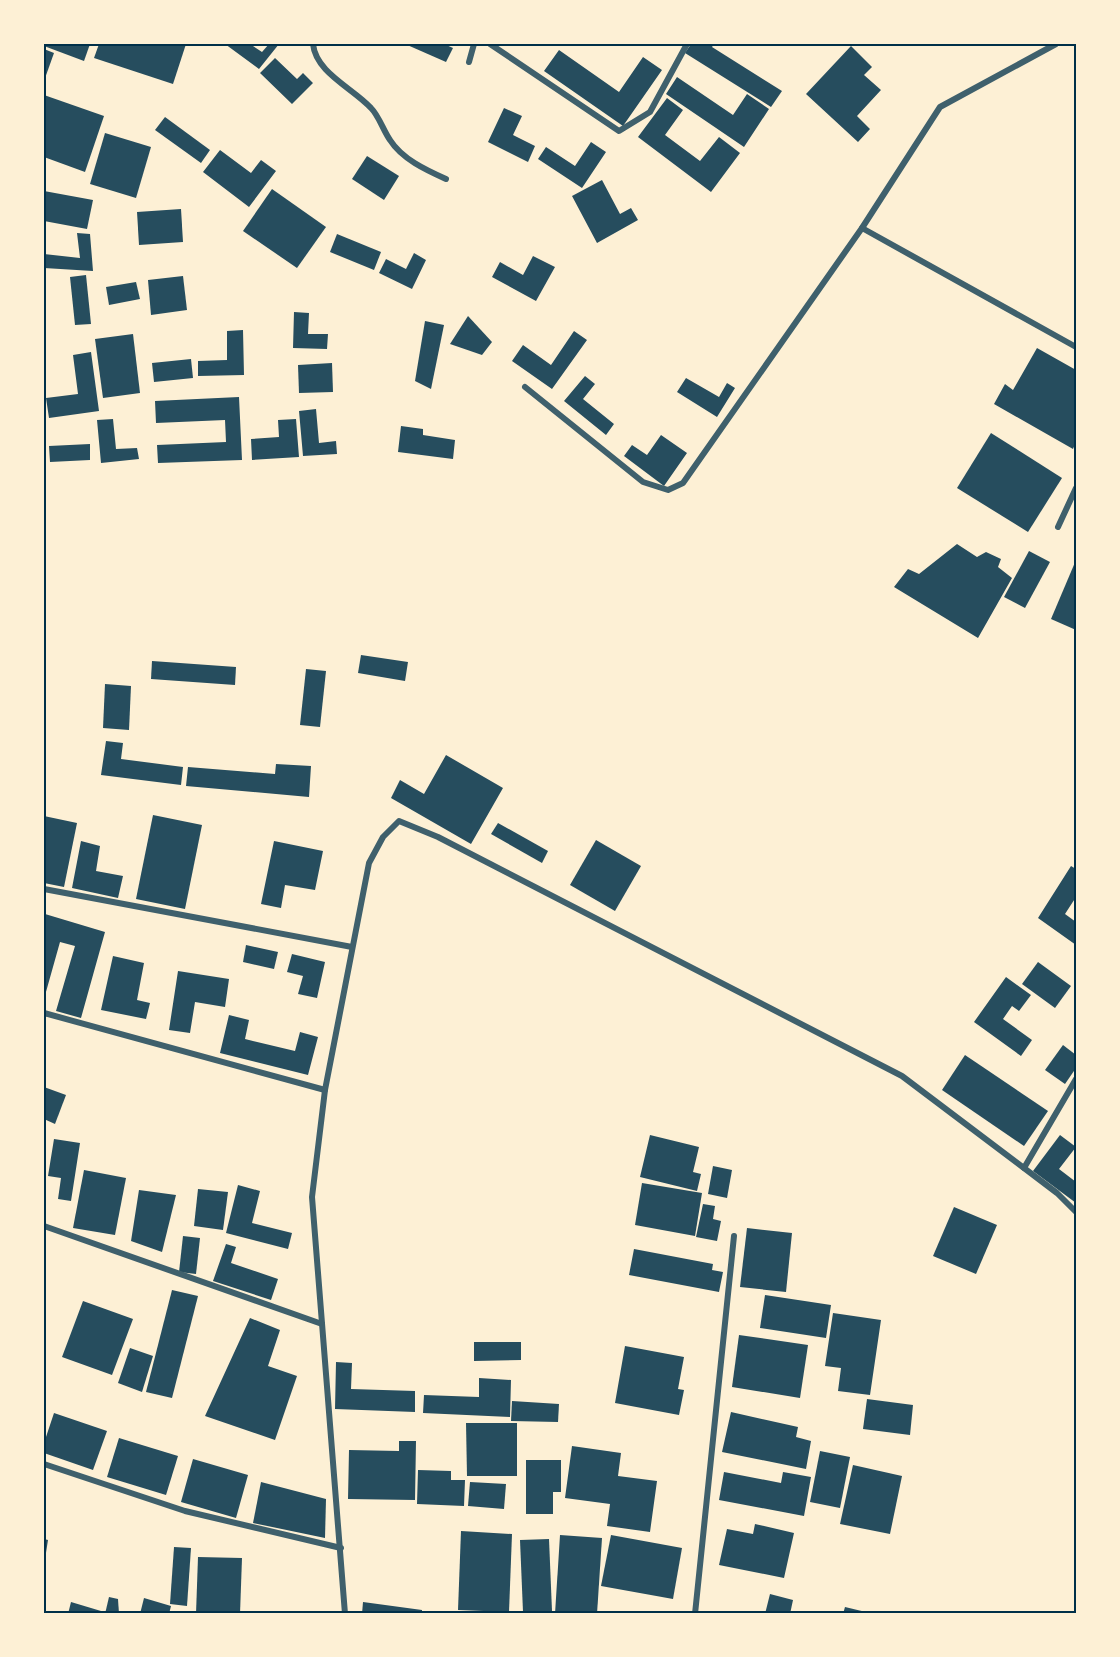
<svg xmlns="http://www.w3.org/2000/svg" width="1120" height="1657" viewBox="0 0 1120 1657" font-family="'DM Sans',sans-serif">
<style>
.building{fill:#264d5e}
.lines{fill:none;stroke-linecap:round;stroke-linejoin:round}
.minor{stroke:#3f606c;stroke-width:6}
.neatline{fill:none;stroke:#003049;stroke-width:2}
</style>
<rect width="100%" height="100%" fill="#fdf0d5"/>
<g class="building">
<polygon points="44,44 90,44 84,61 44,46"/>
<polygon points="99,44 186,44 173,84 94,58"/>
<polygon points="225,44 250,44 262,52 269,44 279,44 259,69"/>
<polygon points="405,44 444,44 453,48 446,62"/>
<polygon points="691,44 714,44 712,47 782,91 771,107 685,53"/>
<polygon points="851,46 872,67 864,75 881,90 857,116 870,129 858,142 806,94"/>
<polygon points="44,49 54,53 44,81"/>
<polygon points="559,50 619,92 643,57 662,70 623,126 544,71"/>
<polygon points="275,58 297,79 303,73 313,83 292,104 260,73"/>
<polygon points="677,77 733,115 747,94 769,109 744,147 666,94"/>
<polygon points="44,95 104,116 85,172 44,157"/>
<polygon points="667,98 683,110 665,135 700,161 719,137 740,153 711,192 638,137"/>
<polygon points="504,108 522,116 513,135 535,146 528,162 488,142"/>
<polygon points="165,117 210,150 201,163 155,130"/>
<polygon points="105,133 151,147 136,198 90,184"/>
<polygon points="591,142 606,152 582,188 538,159 546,147 575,166"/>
<polygon points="220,150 251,173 261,160 276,171 249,207 203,172"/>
<polygon points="367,156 399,176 384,200 352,179"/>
<polygon points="602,180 620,214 631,208 638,220 597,243 572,196"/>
<polygon points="272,189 326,227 297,268 243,231"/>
<polygon points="44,191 93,200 87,229 44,221"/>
<polygon points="181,209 183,242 139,245 137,212"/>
<polygon points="77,233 90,234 93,271 44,268 44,254 80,258"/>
<polygon points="337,234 381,252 374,270 330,252"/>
<polygon points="414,253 426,260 412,289 379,273 386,259 406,269"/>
<polygon points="533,256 555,267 536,301 492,277 500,262 523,275"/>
<polygon points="86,275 91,324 75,325 70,277"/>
<polygon points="183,276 187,310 151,315 148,280"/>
<polygon points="136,282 140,299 109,305 106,287"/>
<polygon points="294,312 309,313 308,334 328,334 327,349 293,348"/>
<polygon points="468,316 492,342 482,355 450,344"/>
<polygon points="425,321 444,325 431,389 415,381"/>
<polygon points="243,330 244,375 198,376 198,361 227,360 227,331"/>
<polygon points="574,331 587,340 552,389 512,361 523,345 551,365"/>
<polygon points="133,334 140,393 103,398 95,339"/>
<polygon points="1037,348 1076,370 1076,442 1073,449 994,404 1005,384 1013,390"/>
<polygon points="91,352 99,411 49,418 46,398 78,394 73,355"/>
<polygon points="191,359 193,378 154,382 152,363"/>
<polygon points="332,363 333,392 299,393 298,365"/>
<polygon points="585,376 595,384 583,399 614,424 606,435 564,401"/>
<polygon points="686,378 719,397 727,383 735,388 717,417 677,392"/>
<polygon points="239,397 242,460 158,463 157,445 226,442 225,420 156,423 155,401"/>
<polygon points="316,409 319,443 336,441 337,454 303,456 299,411"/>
<polygon points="113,419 116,449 137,448 139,459 101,463 97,420"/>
<polygon points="296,419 299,457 252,460 251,439 279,437 278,420"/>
<polygon points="401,426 423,429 423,435 455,440 453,459 398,452"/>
<polygon points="991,433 1062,478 1028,532 957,488"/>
<polygon points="661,435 687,453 664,486 624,456 632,445 647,455"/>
<polygon points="90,444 90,460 50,462 49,446"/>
<polygon points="957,544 977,557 986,552 1001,559 998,567 1012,578 978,638 894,587 908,569 919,574"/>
<polygon points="1029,551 1050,562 1025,608 1004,597"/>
<polygon points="1076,560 1076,630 1051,619"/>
<polygon points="361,655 408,662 405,681 358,673"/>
<polygon points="152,661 236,667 235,685 151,679"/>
<polygon points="306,669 326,671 320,727 300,725"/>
<polygon points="105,684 131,686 129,730 103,728"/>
<polygon points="106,741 123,743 121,759 183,767 181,785 101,775"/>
<polygon points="446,755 503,788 471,844 391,798 400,780 424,794"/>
<polygon points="276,764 311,766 309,797 186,786 188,767 275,774"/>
<polygon points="153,815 202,825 185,909 136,899"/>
<polygon points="44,816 77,823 64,887 44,883"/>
<polygon points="498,823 548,851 542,863 491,834"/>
<polygon points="596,840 641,866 615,911 570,885"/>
<polygon points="81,841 100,846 96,871 123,876 118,898 72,888"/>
<polygon points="274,841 323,851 315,890 285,885 281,908 261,904"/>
<polygon points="1071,866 1076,869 1076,897 1065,914 1076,922 1076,945 1038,918"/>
<polygon points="45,914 105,932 81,1018 56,1011 75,946 60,942 44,999"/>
<polygon points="246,945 278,952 274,969 243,962"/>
<polygon points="292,954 325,962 317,998 298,994 303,976 287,972"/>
<polygon points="113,956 144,963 137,1000 150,1003 146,1019 101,1010"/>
<polygon points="1038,962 1071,986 1055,1008 1022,984"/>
<polygon points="178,971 229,979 225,1007 195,1002 190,1033 169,1030"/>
<polygon points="1006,977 1031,995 1019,1011 1012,1006 1003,1019 1032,1040 1021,1056 974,1022"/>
<polygon points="229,1015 249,1020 245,1039 295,1051 300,1032 318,1037 308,1075 220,1053"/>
<polygon points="1063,1045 1076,1055 1076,1068 1065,1084 1045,1070"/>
<polygon points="965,1055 1048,1111 1024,1146 942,1090"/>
<polygon points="44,1087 66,1095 55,1124 44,1119"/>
<polygon points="650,1135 699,1147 693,1172 701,1174 697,1191 640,1177"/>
<polygon points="1060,1135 1076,1147 1059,1169 1076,1182 1076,1203 1033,1171"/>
<polygon points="54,1139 80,1143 71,1201 58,1199 61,1178 48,1176"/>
<polygon points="713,1166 732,1170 727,1198 708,1194"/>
<polygon points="84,1170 126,1178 115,1235 73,1228"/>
<polygon points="642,1183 702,1193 695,1236 635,1225"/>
<polygon points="238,1185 260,1191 252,1223 292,1233 288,1249 226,1233"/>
<polygon points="198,1189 228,1192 223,1230 194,1226"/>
<polygon points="139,1190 176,1195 162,1252 131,1241"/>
<polygon points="703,1204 715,1206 713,1219 721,1221 717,1241 696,1237"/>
<polygon points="954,1207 997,1225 976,1274 933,1256"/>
<polygon points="747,1228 792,1233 786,1292 740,1287"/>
<polygon points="183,1236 200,1238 196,1274 179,1272"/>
<polygon points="226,1244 236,1247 231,1263 278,1279 271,1300 213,1281"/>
<polygon points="634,1249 713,1264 712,1270 723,1272 719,1292 629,1275"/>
<polygon points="172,1290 198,1296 172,1398 146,1392"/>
<polygon points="765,1295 831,1305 826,1338 760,1328"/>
<polygon points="83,1301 133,1319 112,1375 62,1357"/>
<polygon points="833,1313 881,1320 870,1395 838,1391 841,1368 825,1366"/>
<polygon points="250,1318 280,1330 268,1366 297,1376 275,1440 205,1416"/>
<polygon points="739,1335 808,1345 800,1398 732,1387"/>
<polygon points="474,1342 521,1342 521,1360 474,1361"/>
<polygon points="625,1346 684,1357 678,1389 684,1390 679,1415 615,1403"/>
<polygon points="130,1348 153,1356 142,1392 118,1383"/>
<polygon points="336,1362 352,1363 351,1389 415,1391 415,1412 335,1409"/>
<polygon points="479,1378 511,1380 510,1417 423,1413 424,1395 479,1397"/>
<polygon points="867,1399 913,1405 910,1435 863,1429"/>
<polygon points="512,1401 559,1404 558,1422 511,1421"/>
<polygon points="731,1412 798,1427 796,1437 811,1441 806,1469 722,1452"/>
<polygon points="54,1413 107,1431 93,1470 44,1453 44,1443"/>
<polygon points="466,1423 517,1423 517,1476 467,1476"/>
<polygon points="119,1438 178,1456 166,1495 107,1477"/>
<polygon points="399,1441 416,1441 415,1500 348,1499 349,1450 399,1451"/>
<polygon points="572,1446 621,1453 618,1476 657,1481 650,1532 607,1526 610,1504 565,1498"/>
<polygon points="820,1451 850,1457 840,1508 810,1502"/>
<polygon points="193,1459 248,1475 236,1518 181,1502"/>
<polygon points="526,1460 561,1460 561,1492 553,1492 553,1514 526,1514"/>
<polygon points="853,1465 902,1476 890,1534 840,1524"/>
<polygon points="418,1470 451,1471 451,1480 465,1480 464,1506 417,1504"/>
<polygon points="724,1472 781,1483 783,1472 811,1477 804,1516 719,1500"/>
<polygon points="261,1482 326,1499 325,1538 253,1523"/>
<polygon points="470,1482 506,1484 504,1509 468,1506"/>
<polygon points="755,1524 794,1533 784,1578 719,1565 727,1529 753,1534"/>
<polygon points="461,1531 512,1534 509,1612 458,1610"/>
<polygon points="560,1535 602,1538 597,1614 555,1614"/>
<polygon points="611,1535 682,1548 673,1599 601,1586"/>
<polygon points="44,1539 48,1540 45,1559 44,1559"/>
<polygon points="549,1539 552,1611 523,1612 520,1540"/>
<polygon points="174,1547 191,1548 187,1606 170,1604"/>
<polygon points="198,1557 242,1558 240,1614 196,1614"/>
<polygon points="770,1594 793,1600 790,1614 765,1614"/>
<polygon points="109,1597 118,1599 119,1614 105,1614"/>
<polygon points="144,1598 171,1606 169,1614 140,1614"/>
<polygon points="71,1602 101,1611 100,1614 68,1614"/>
<polygon points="363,1602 422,1610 422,1614 362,1614"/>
<polygon points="845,1607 870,1613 870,1614 843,1614"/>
</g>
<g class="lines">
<g class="minor">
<path d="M313,44C316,73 353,88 371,108C379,116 383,130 390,140C402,159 426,170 446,179"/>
<polyline points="490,44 619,131 650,112 687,44"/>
<polyline points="469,62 474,44"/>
<polyline points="862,228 1076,347"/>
<polyline points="525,387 643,482 668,490 683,483 862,228 940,107 1056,44"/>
<polyline points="1058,527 1076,488"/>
<polyline points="44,889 352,947"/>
<polyline points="44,1013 325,1090"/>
<polyline points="1024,1168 1076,1079"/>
<polyline points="44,1226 322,1324"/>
<polyline points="44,1464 185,1511 341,1548"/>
<polyline points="345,1614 312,1197 325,1090 369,863 383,837 399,821 438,837 902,1076 1057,1193 1076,1212"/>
<polyline points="695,1614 734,1236"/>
</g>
</g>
<rect width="1120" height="1657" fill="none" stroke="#fdf0d5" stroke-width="90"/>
<rect x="45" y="45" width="1030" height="1567" class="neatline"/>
</svg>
